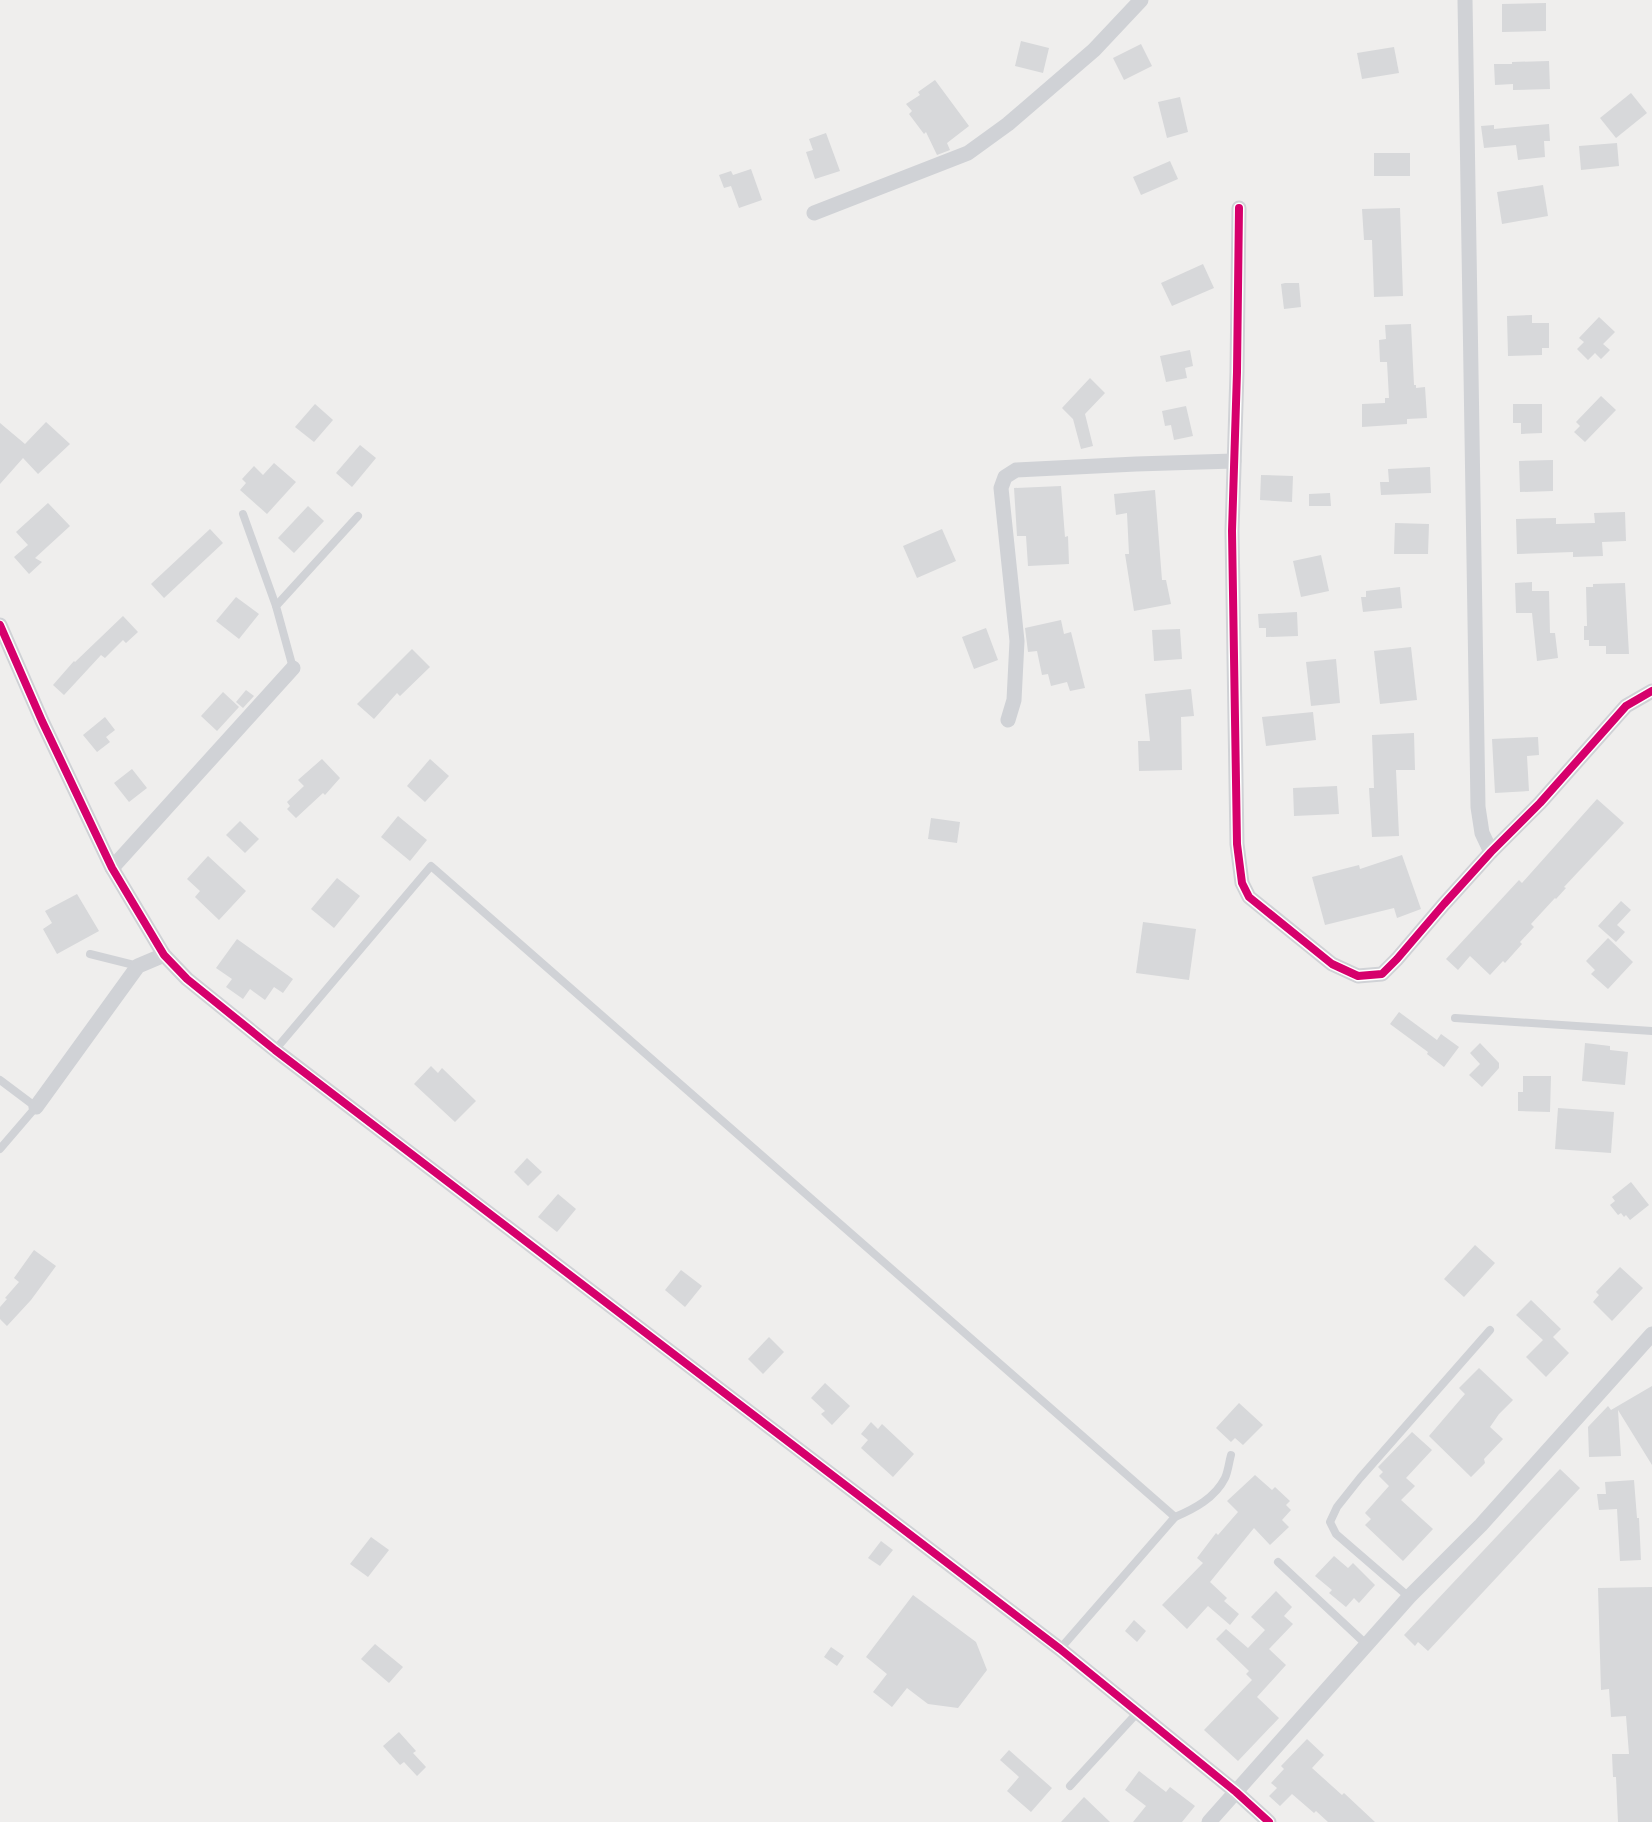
<svg xmlns="http://www.w3.org/2000/svg" width="1652" height="1822" viewBox="0 0 1652 1822" font-family="Raleway,sans-serif">
<style>
.building{fill:#d7d8da}
.lines{fill:none;stroke-linecap:round;stroke-linejoin:round}
.lane{stroke:#d0d2d6;stroke-width:8}
.street{stroke:#d0d2d6;stroke-width:15}
.cycleway-casing{stroke:#fff;stroke-width:11}
.cycleway{stroke:#d6006c;stroke-width:8}
</style>
<rect width="100%" height="100%" fill="#efeeed"/>
<g class="building">
<polygon points="1546,3 1546,31 1502,32 1502,4"/>
<polygon points="1021,41 1049,48 1043,73 1015,66"/>
<polygon points="1141,44 1152,66 1124,80 1113,58"/>
<polygon points="1394,47 1399,73 1362,79 1357,53"/>
<polygon points="1549,61 1550,89 1513,90 1513,84 1495,85 1494,64 1512,64 1512,62"/>
<polygon points="935,80 969,126 947,143 950,150 937,155 926,132 924,134 909,114 912,111 906,104 920,95 918,92"/>
<polygon points="1631,93 1647,113 1616,138 1600,118"/>
<polygon points="1180,97 1188,132 1167,138 1158,102"/>
<polygon points="1549,124 1550,141 1544,141 1545,157 1518,160 1516,145 1484,148 1481,126 1494,125 1494,129"/>
<polygon points="826,133 840,171 815,179 806,152 813,150 809,139"/>
<polygon points="1617,143 1619,166 1581,170 1579,146"/>
<rect x="1374" y="153" width="36" height="23"/>
<polygon points="1170,161 1178,179 1141,195 1133,177"/>
<polygon points="751,169 762,200 739,208 731,186 724,188 719,175 731,171 733,175"/>
<polygon points="1543,185 1548,216 1502,224 1497,192"/>
<polygon points="1400,208 1403,296 1374,297 1372,240 1364,240 1362,209"/>
<polygon points="1203,264 1214,288 1172,306 1161,283"/>
<polygon points="1285,283 1299,283 1301,307 1284,309 1281,284"/>
<polygon points="1532,315 1532,323 1549,323 1549,348 1542,348 1542,355 1508,356 1507,316"/>
<polygon points="1599,317 1615,332 1603,344 1610,350 1601,359 1595,353 1588,360 1577,349 1584,342 1579,338"/>
<polygon points="1411,324 1414,385 1416,385 1416,388 1425,387 1427,418 1407,419 1407,424 1362,427 1362,404 1385,403 1385,398 1389,398 1387,362 1380,362 1379,340 1386,339 1385,325"/>
<polygon points="1190,350 1193,366 1185,368 1187,378 1166,382 1160,356"/>
<polygon points="1090,378 1105,393 1085,414 1093,446 1081,449 1073,419 1062,408"/>
<polygon points="1601,396 1616,410 1585,442 1574,432 1580,426 1576,422"/>
<polygon points="315,404 333,420 314,442 295,427"/>
<polygon points="1513,404 1542,404 1542,433 1521,434 1521,423 1513,423"/>
<polygon points="1186,406 1193,436 1174,440 1171,425 1165,426 1162,411"/>
<polygon points="46,422 70,444 38,474 23,458 0,484 0,423 25,444"/>
<polygon points="360,445 376,458 352,487 336,473"/>
<polygon points="1553,460 1553,491 1520,492 1519,461"/>
<polygon points="274,463 296,482 267,514 240,490 246,483 242,479 254,466 263,475"/>
<polygon points="1430,467 1431,493 1381,495 1380,482 1389,482 1388,469"/>
<polygon points="1261,475 1293,476 1292,502 1260,500"/>
<polygon points="1061,486 1065,537 1068,536 1069,564 1028,566 1026,536 1017,536 1014,488"/>
<polygon points="1155,490 1162,580 1166,580 1171,604 1134,611 1125,554 1129,554 1127,513 1116,515 1114,494"/>
<polygon points="1330,493 1331,506 1309,506 1309,494"/>
<polygon points="48,503 70,526 35,558 42,562 29,574 14,557 28,545 16,532"/>
<polygon points="308,506 324,521 294,553 278,538"/>
<polygon points="1625,512 1626,541 1602,542 1603,556 1573,557 1573,552 1517,554 1516,519 1556,518 1556,524 1595,523 1594,513"/>
<polygon points="1395,523 1429,524 1428,554 1394,554"/>
<polygon points="210,529 223,543 164,598 151,584"/>
<polygon points="942,529 956,561 917,578 903,546"/>
<polygon points="1321,555 1329,591 1301,597 1293,561"/>
<polygon points="1532,582 1532,591 1549,591 1550,633 1555,633 1558,658 1537,661 1532,613 1516,613 1515,583"/>
<polygon points="1625,583 1629,654 1606,654 1606,646 1589,646 1589,640 1584,640 1584,626 1587,626 1586,587 1593,587 1593,584"/>
<polygon points="1400,587 1402,608 1363,612 1361,597 1366,597 1366,591"/>
<polygon points="236,597 259,614 239,639 216,621"/>
<polygon points="1297,612 1298,636 1266,637 1266,628 1259,628 1258,614"/>
<polygon points="123,616 138,632 126,643 123,640 105,658 101,655 64,695 53,685 74,661 75,662"/>
<polygon points="1061,620 1064,634 1071,632 1085,688 1070,691 1067,682 1051,686 1048,674 1042,675 1037,651 1028,652 1025,628"/>
<polygon points="986,628 998,660 974,669 962,637"/>
<polygon points="1180,629 1182,659 1154,661 1152,630"/>
<polygon points="1411,647 1417,700 1380,704 1374,651"/>
<polygon points="412,649 430,667 400,696 397,693 374,719 357,704"/>
<polygon points="1336,659 1340,703 1311,706 1306,662"/>
<polygon points="1191,689 1194,716 1181,717 1182,770 1139,771 1138,741 1150,741 1145,694"/>
<polygon points="246,690 254,696 243,708 236,702"/>
<polygon points="223,692 239,707 217,731 201,716"/>
<polygon points="1313,712 1316,740 1266,746 1262,717"/>
<polygon points="105,717 115,730 106,737 110,742 97,752 83,735"/>
<polygon points="1414,733 1415,770 1396,770 1399,836 1372,837 1369,788 1374,788 1372,735"/>
<polygon points="1538,737 1539,755 1527,756 1529,791 1495,793 1492,739"/>
<polygon points="322,759 340,778 325,795 323,793 296,818 287,809 290,806 287,802 304,786 298,780"/>
<polygon points="430,759 449,776 425,802 407,786"/>
<polygon points="132,769 147,788 129,802 114,783"/>
<polygon points="1337,786 1339,814 1294,816 1293,788"/>
<polygon points="1597,799 1624,823 1564,887 1566,888 1556,899 1555,898 1531,924 1534,927 1520,942 1522,944 1505,963 1503,961 1490,975 1470,956 1458,970 1446,959 1519,880 1522,883"/>
<polygon points="398,816 427,840 410,861 381,837"/>
<polygon points="931,818 960,822 957,843 928,839"/>
<polygon points="240,821 259,839 245,853 226,835"/>
<polygon points="1402,855 1421,909 1397,918 1394,908 1325,925 1312,877 1359,865 1360,869"/>
<polygon points="208,856 246,891 219,920 195,897 200,891 187,879"/>
<polygon points="337,878 360,896 334,928 311,909"/>
<polygon points="77,894 99,931 57,954 43,929 52,923 45,911"/>
<polygon points="1621,901 1631,910 1617,925 1625,932 1616,942 1598,926"/>
<polygon points="1143,922 1196,929 1189,980 1136,973"/>
<polygon points="1608,938 1633,962 1608,989 1591,974 1595,970 1586,961"/>
<polygon points="237,939 293,979 283,993 274,987 265,1000 250,989 243,999 226,987 232,979 216,968"/>
<polygon points="1399,1012 1437,1040 1441,1034 1459,1047 1444,1067 1427,1054 1428,1052 1390,1024"/>
<polygon points="1480,1043 1499,1063 1499,1068 1482,1087 1469,1075 1480,1064 1470,1053"/>
<polygon points="1585,1043 1610,1046 1610,1050 1628,1052 1625,1085 1582,1081"/>
<polygon points="431,1066 438,1073 442,1068 476,1101 455,1122 414,1084"/>
<polygon points="1523,1076 1551,1076 1550,1112 1518,1111 1518,1092 1523,1092"/>
<polygon points="1558,1108 1614,1112 1611,1153 1555,1149"/>
<polygon points="527,1158 542,1172 528,1186 514,1172"/>
<polygon points="1631,1182 1649,1205 1630,1220 1626,1215 1624,1217 1621,1213 1618,1215 1610,1205 1615,1201 1612,1197"/>
<polygon points="558,1194 576,1209 557,1232 538,1217"/>
<polygon points="1475,1245 1495,1263 1464,1297 1444,1279"/>
<polygon points="34,1250 56,1266 31,1300 7,1326 0,1319 0,1307 7,1299 5,1298 19,1282 14,1278"/>
<polygon points="1620,1267 1643,1288 1612,1321 1593,1302 1599,1295 1596,1292"/>
<polygon points="681,1270 702,1286 685,1307 665,1290"/>
<polygon points="1531,1300 1561,1329 1553,1337 1569,1353 1546,1377 1526,1357 1543,1340 1516,1315"/>
<polygon points="769,1337 784,1352 763,1374 748,1359"/>
<polygon points="1479,1368 1513,1400 1499,1414 1490,1427 1503,1439 1484,1459 1485,1463 1471,1477 1429,1436 1465,1394 1459,1388"/>
<polygon points="825,1383 850,1406 832,1425 821,1414 825,1411 811,1398"/>
<polygon points="1652,1386 1652,1465 1618,1410 1621,1456 1589,1457 1588,1427 1608,1406 1611,1410"/>
<polygon points="1239,1403 1263,1425 1243,1445 1235,1438 1231,1442 1216,1428"/>
<polygon points="871,1422 878,1429 882,1424 914,1454 893,1477 861,1448 868,1440 861,1434"/>
<polygon points="1412,1432 1432,1450 1406,1478 1415,1486 1401,1500 1433,1529 1403,1561 1365,1525 1371,1519 1365,1513 1389,1486 1379,1476 1383,1472 1378,1467"/>
<polygon points="1560,1469 1580,1488 1428,1651 1418,1642 1415,1646 1404,1635"/>
<polygon points="1255,1475 1272,1490 1275,1487 1290,1501 1286,1505 1291,1510 1282,1520 1289,1527 1270,1545 1254,1528 1210,1582 1227,1598 1224,1601 1239,1614 1230,1625 1208,1606 1187,1629 1162,1605 1203,1563 1197,1558 1216,1533 1218,1535 1238,1512 1227,1501"/>
<polygon points="1634,1480 1637,1518 1639,1518 1641,1560 1620,1561 1617,1509 1599,1510 1597,1494 1606,1494 1605,1482"/>
<polygon points="371,1537 389,1550 368,1577 350,1564"/>
<polygon points="881,1541 893,1550 880,1566 868,1558"/>
<polygon points="1334,1556 1348,1568 1353,1563 1375,1585 1359,1603 1354,1598 1346,1607 1329,1593 1332,1590 1315,1576"/>
<polygon points="1652,1587 1652,1822 1618,1822 1616,1777 1613,1777 1612,1754 1629,1754 1626,1716 1611,1717 1609,1689 1601,1690 1598,1588"/>
<polygon points="1276,1591 1292,1607 1284,1616 1293,1624 1269,1649 1286,1665 1257,1697 1279,1718 1238,1761 1204,1730 1252,1680 1246,1674 1249,1671 1216,1639 1226,1629 1248,1648 1265,1630 1251,1617"/>
<polygon points="913,1595 976,1642 987,1670 958,1708 928,1704 907,1688 892,1707 873,1692 887,1674 866,1657"/>
<polygon points="1134,1620 1146,1631 1137,1642 1125,1631"/>
<polygon points="375,1644 403,1667 389,1683 361,1659"/>
<polygon points="831,1647 844,1656 837,1666 824,1657"/>
<polygon points="399,1732 416,1751 413,1753 426,1767 417,1776 404,1762 400,1765 383,1746"/>
<polygon points="1307,1739 1324,1755 1312,1768 1342,1795 1344,1793 1375,1822 1328,1822 1316,1811 1314,1813 1292,1794 1280,1806 1269,1796 1277,1788 1271,1783 1284,1769 1281,1766"/>
<polygon points="1009,1750 1052,1788 1031,1812 1007,1791 1019,1777 1000,1760"/>
<polygon points="1139,1771 1166,1792 1170,1787 1195,1806 1182,1822 1133,1822 1146,1806 1125,1790"/>
<polygon points="1084,1797 1110,1822 1061,1822"/>
</g>
<g class="lines">
<g class="lane">
<polyline points="243,514 276,606"/>
<polyline points="293,668 276,606 358,516"/>
<polyline points="90,954 138,966"/>
<polyline points="1455,1018 1652,1031"/>
<polyline points="275,1050 431,866 1175,1517"/>
<polyline points="0,1080 36,1107 0,1149"/>
<polyline points="1278,1562 1367,1645"/>
<polyline points="1409,1597 1336,1534 1330,1522 1337,1507 1360,1478 1490,1330"/>
<path d="M1060,1649L1175,1517C1194,1509 1215,1498 1225,1478C1228,1472 1229,1462 1231,1455"/>
<polyline points="1070,1786 1138,1712"/>
</g>
<g class="street">
<polyline points="1465,0 1478,807 1482,833 1491,852"/>
<polyline points="1239,208 1237,372 1232,531 1237,844 1242,883 1249,897 1332,964 1358,976 1382,974 1397,959 1444,904 1491,852 1540,803 1626,706 1652,691"/>
<polyline points="814,213 968,153 1008,124 1094,50 1141,0"/>
<polyline points="0,625 42,721 112,868 164,955 187,979 275,1050 1060,1649 1236,1792 1269,1822"/>
<polyline points="1008,720 1014,700 1017,641 1001,488 1005,477 1016,470 1136,464 1234,461"/>
<polyline points="112,868 293,668"/>
<polyline points="36,1107 138,966 164,955"/>
<polyline points="1209,1822 1409,1597 1481,1525 1652,1334"/>
</g>
<g class="cycleway-casing">
<g id="cycleway">
<polyline points="1239,208 1237,372 1232,531 1237,844 1242,883 1249,897 1332,964 1358,976 1382,974 1397,959 1444,904 1491,852 1540,803 1626,706 1652,691"/>
<polyline points="0,625 42,721 112,868 164,955 187,979 275,1050 1060,1649 1236,1792 1269,1822"/>
</g>
</g>
<use href="#cycleway" class="cycleway"/>
</g>
</svg>
